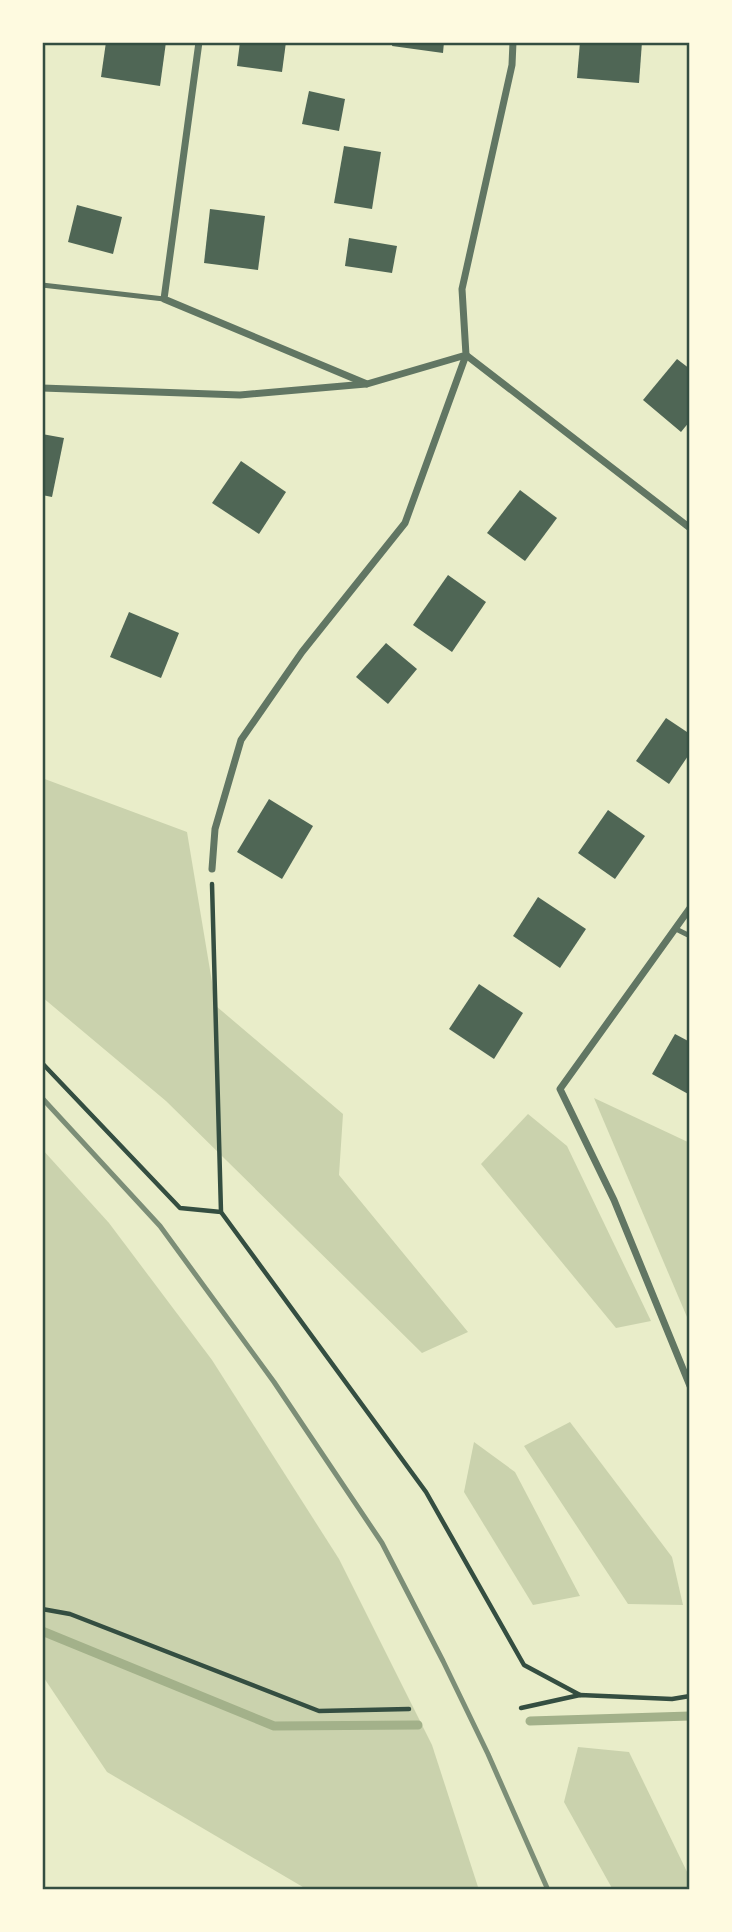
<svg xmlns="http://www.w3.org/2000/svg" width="732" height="1932" viewBox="0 0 732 1932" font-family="'Fira Sans',sans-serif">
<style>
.green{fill:#cad2ad}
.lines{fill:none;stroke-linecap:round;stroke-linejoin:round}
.stream{stroke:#a3b18a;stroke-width:9}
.building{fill:#4f6655}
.path{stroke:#344e41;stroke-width:4.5}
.service{stroke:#617663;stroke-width:5}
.minor{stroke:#617663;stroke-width:7}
.rail{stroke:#7c8e77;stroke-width:5}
.neatline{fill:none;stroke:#344e41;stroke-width:2.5}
</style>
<rect width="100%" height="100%" fill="#e9edc9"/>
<g class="green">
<polygon points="42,778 187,832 216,1006 343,1114 339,1175 468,1332 422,1353 166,1101 42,997"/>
<polygon points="594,1098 690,1143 690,1317 687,1317"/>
<polygon points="528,1114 567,1146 651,1321 616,1328 481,1164"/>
<polygon points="42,1149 109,1223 212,1360 339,1559 432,1745 479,1890 308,1890 107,1772 42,1675"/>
<polygon points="570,1422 672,1557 683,1605 628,1604 524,1446"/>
<polygon points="474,1442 515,1472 580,1596 533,1605 464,1492"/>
<polygon points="578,1747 629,1752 690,1878 690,1890 613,1890 564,1802"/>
</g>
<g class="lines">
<g class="stream">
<polyline points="42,1631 274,1726 418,1725"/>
<polyline points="530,1721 690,1716"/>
</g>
</g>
<g class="building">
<polygon points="106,42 166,42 160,86 101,77"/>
<polygon points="240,42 286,42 282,72 237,66"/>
<polygon points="393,42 444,42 443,53 392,46"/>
<polygon points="580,42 642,42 639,83 577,78"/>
<polygon points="309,91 345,99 339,131 302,124"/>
<polygon points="344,146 381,152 372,209 334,203"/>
<polygon points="77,205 122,217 113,254 68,242"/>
<polygon points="210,209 265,216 258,270 204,263"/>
<polygon points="349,238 397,246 392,273 345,266"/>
<polygon points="677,359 690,369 690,421 681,432 643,400"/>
<polygon points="42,434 64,438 52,497 42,495"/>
<polygon points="241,461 286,492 259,534 212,503"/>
<polygon points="520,490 557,518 525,561 487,533"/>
<polygon points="448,575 486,602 452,652 413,625"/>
<polygon points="129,612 179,633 161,678 110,657"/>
<polygon points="386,643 417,669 388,704 356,677"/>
<polygon points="666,718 690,734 690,753 669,784 636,761"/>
<polygon points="269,799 313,826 282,879 237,852"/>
<polygon points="608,810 645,836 615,879 578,853"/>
<polygon points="538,897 586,929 560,968 513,936"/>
<polygon points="479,984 523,1013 494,1059 449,1029"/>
<polygon points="675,1034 690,1042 690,1095 652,1074"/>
</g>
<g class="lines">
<g class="path">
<polyline points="212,884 221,1212 426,1492 524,1665 580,1695"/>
<polyline points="42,1063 180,1208 221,1212"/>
<polyline points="42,1609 70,1614 319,1711 409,1709"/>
<polyline points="521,1708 580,1695 672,1699 690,1696"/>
</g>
<g class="service">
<polyline points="42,285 164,299"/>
<polyline points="676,929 690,936"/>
</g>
<g class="minor">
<polyline points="199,42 164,299 367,384 466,355 462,289 512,65 513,42"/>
<polyline points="42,388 240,395 366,384"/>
<polyline points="212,869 215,829 241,740 302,652 405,523 466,355 690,528"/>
<polyline points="690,908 560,1089 614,1200 690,1386"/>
</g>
<polyline class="rail" points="42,1098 160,1226 274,1382 382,1543 443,1661 488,1754 548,1890"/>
</g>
<rect width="732" height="1932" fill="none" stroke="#fefae0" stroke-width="88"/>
<rect x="44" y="44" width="644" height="1844" class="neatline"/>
</svg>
